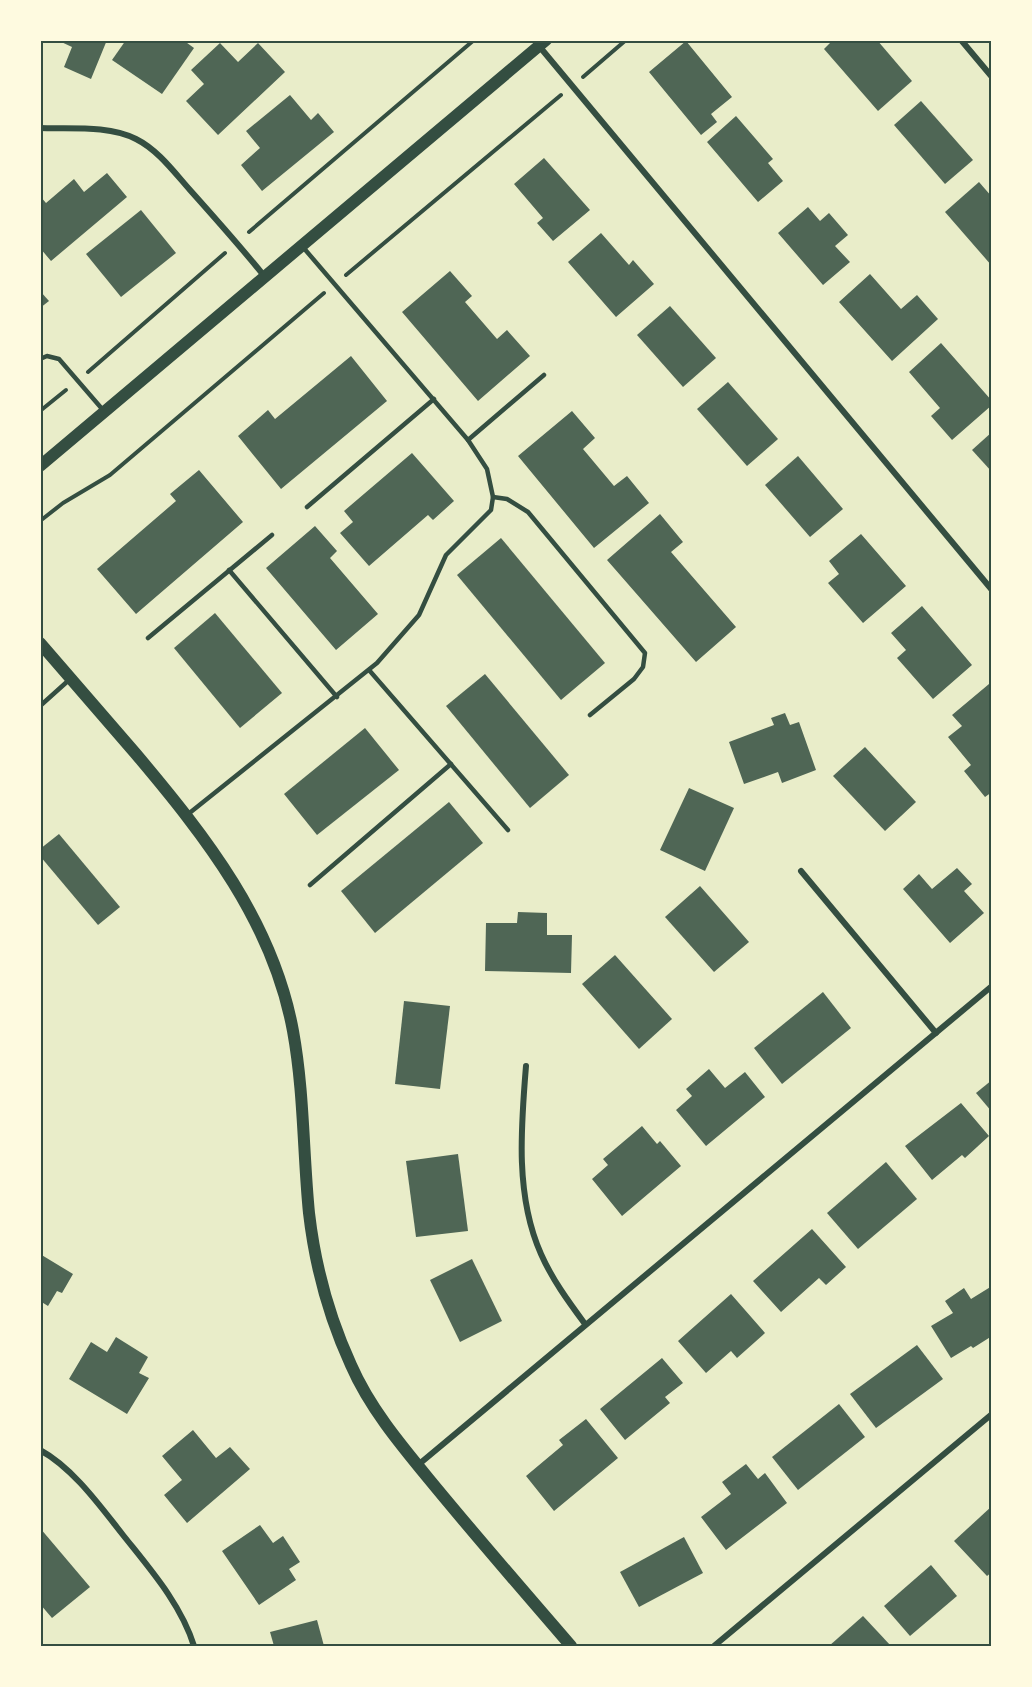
<svg xmlns="http://www.w3.org/2000/svg" width="1032" height="1687" viewBox="0 0 1032 1687" font-family="Spectral,serif">
<style>
.building{fill:#4f6655}
.lines{fill:none;stroke-linecap:round;stroke-linejoin:round}
.path{stroke:#344e41;stroke-width:4}
.service{stroke:#344e41;stroke-width:4.5}
.minor{stroke:#344e41;stroke-width:6}
.secondary{stroke:#344e41;stroke-width:12}
.neatline{fill:none;stroke:#344e41;stroke-width:2}
</style>
<rect width="100%" height="100%" fill="#e9edc9"/>
<g class="building">
<polygon points="107,40 91,79 64,67 72,47 57,40"/>
<polygon points="126,40 183,40 194,48 162,94 112,60"/>
<polygon points="833,40 877,40 912,81 878,111 824,49"/>
<polygon points="686,41 732,97 711,114 717,122 701,135 649,72"/>
<polygon points="220,43 238,62 258,43 285,72 218,135 186,101 204,84 191,70"/>
<polygon points="290,95 311,120 318,113 334,132 262,191 241,165 260,148 246,131"/>
<polygon points="921,101 973,160 945,184 894,125"/>
<polygon points="736,116 773,159 768,163 783,181 758,202 707,142"/>
<polygon points="544,158 590,210 553,241 537,223 543,218 514,184"/>
<polygon points="107,173 127,197 51,261 40,248 40,196 46,203 74,179 84,192"/>
<polygon points="979,182 992,197 992,266 945,212"/>
<polygon points="808,207 820,221 829,213 848,235 835,246 850,262 823,285 778,233"/>
<polygon points="141,210 176,253 121,297 86,254"/>
<polygon points="601,233 629,265 633,260 654,284 616,317 568,262"/>
<polygon points="450,271 472,296 465,302 497,339 507,330 530,356 478,401 402,312"/>
<polygon points="870,274 901,309 917,295 938,319 892,361 839,302"/>
<polygon points="40,291 49,301 40,308"/>
<polygon points="670,306 716,358 683,387 637,335"/>
<polygon points="941,343 992,401 992,405 952,440 931,416 940,408 909,372"/>
<polygon points="351,356 387,401 281,489 238,436 268,410 275,419"/>
<polygon points="728,382 778,439 747,466 697,409"/>
<polygon points="572,411 595,438 583,449 614,486 627,476 649,503 594,548 518,456"/>
<polygon points="992,432 992,472 972,450"/>
<polygon points="412,453 454,501 433,520 428,515 369,566 340,533 353,522 344,511"/>
<polygon points="798,456 843,509 810,537 765,485"/>
<polygon points="199,470 243,522 136,614 97,569 176,501 170,494"/>
<polygon points="660,514 683,542 671,552 736,627 696,662 607,560"/>
<polygon points="315,526 337,551 330,558 378,614 336,650 266,568"/>
<polygon points="861,534 906,586 863,623 828,583 839,574 829,561"/>
<polygon points="501,538 605,663 561,700 457,575"/>
<polygon points="922,606 972,665 933,699 897,658 906,650 891,633"/>
<polygon points="215,613 282,693 240,728 174,648"/>
<polygon points="485,674 569,775 530,808 446,706"/>
<polygon points="989,684 992,688 992,792 985,797 964,771 971,765 948,737 962,726 952,715"/>
<polygon points="785,713 790,725 799,722 816,770 782,783 778,772 744,784 729,742 774,725 771,718"/>
<polygon points="365,728 399,770 317,835 284,794"/>
<polygon points="865,747 916,802 885,831 833,776"/>
<polygon points="689,788 734,808 705,871 660,850"/>
<polygon points="449,802 483,843 375,933 341,891"/>
<polygon points="59,834 120,907 98,925 40,856 40,849"/>
<polygon points="957,868 972,884 964,891 984,913 950,943 903,889 919,874 932,889"/>
<polygon points="700,886 749,942 714,972 665,917"/>
<polygon points="518,912 547,913 547,935 572,935 571,973 485,971 486,923 517,923"/>
<polygon points="615,955 672,1019 639,1049 582,984"/>
<polygon points="823,992 851,1028 782,1084 754,1048"/>
<polygon points="404,1001 450,1006 440,1089 395,1084"/>
<polygon points="709,1069 725,1088 745,1072 765,1097 706,1146 676,1110 692,1096 686,1089"/>
<polygon points="992,1080 992,1112 976,1093"/>
<polygon points="961,1103 989,1136 965,1158 962,1155 932,1180 905,1146"/>
<polygon points="642,1126 657,1144 660,1141 681,1166 622,1216 592,1179 608,1165 603,1159"/>
<polygon points="458,1154 468,1231 416,1237 406,1161"/>
<polygon points="886,1162 917,1199 858,1249 827,1213"/>
<polygon points="812,1229 846,1267 826,1285 819,1278 781,1312 753,1281"/>
<polygon points="40,1254 73,1274 62,1293 57,1291 48,1306 40,1301"/>
<polygon points="472,1259 502,1321 460,1342 430,1280"/>
<polygon points="992,1286 992,1336 973,1348 971,1346 951,1358 931,1326 953,1313 945,1301 964,1288 971,1299"/>
<polygon points="731,1294 765,1333 737,1358 731,1351 706,1373 678,1341"/>
<polygon points="116,1337 148,1357 139,1373 149,1378 127,1414 69,1379 91,1342 107,1352"/>
<polygon points="917,1345 943,1379 876,1428 850,1394"/>
<polygon points="662,1358 683,1383 665,1397 670,1403 625,1440 600,1409"/>
<polygon points="839,1404 865,1437 798,1490 772,1457"/>
<polygon points="586,1419 618,1458 554,1511 526,1476 563,1445 559,1440"/>
<polygon points="193,1430 216,1458 230,1447 250,1469 187,1523 164,1495 182,1480 162,1456"/>
<polygon points="746,1464 758,1479 765,1473 787,1503 726,1550 701,1517 731,1494 722,1482"/>
<polygon points="992,1506 992,1572 987,1576 954,1541"/>
<polygon points="260,1525 273,1543 283,1536 300,1562 289,1569 296,1580 259,1605 222,1551"/>
<polygon points="40,1528 90,1587 52,1618 40,1604"/>
<polygon points="684,1537 703,1573 639,1607 620,1572"/>
<polygon points="931,1565 957,1596 910,1636 884,1606"/>
<polygon points="863,1616 891,1646 829,1646"/>
<polygon points="317,1620 324,1646 274,1646 270,1632"/>
</g>
<g class="lines">
<g class="path">
<polyline points="583,77 626,40"/>
<polyline points="249,232 474,40"/>
<polyline points="346,275 561,95"/>
<polyline points="88,372 225,253"/>
<polyline points="40,411 66,390"/>
<polyline points="40,521 63,503 110,475 324,293"/>
</g>
<g class="service">
<polyline points="302,246 468,440 544,375"/>
<polyline points="40,359 47,356 59,359 103,410"/>
<polyline points="493,497 507,499 528,512 645,653 643,667 634,679 590,715"/>
<polyline points="307,507 434,399"/>
<polyline points="229,570 337,697"/>
<polyline points="148,638 272,535"/>
<polyline points="369,670 508,830"/>
<polyline points="40,706 69,680"/>
<polyline points="187,815 377,663 419,615 446,555 491,510 493,497 487,469 468,440"/>
<polyline points="310,885 451,764"/>
</g>
<g class="minor">
<polyline points="961,40 992,77"/>
<polyline points="539,46 992,590"/>
<path d="M40,128C71,129 109,125 136,139C158,150 174,172 190,190C215,218 241,247 265,277"/>
<polyline points="801,871 936,1033"/>
<path d="M526,1066C521,1127 515,1196 541,1254C552,1279 568,1301 585,1324"/>
<path d="M40,1450C73,1468 100,1506 123,1535C150,1569 181,1604 194,1646"/>
<polyline points="418,1465 992,986"/>
<polyline points="714,1646 992,1414"/>
</g>
<g class="secondary">
<polyline points="40,466 546,40"/>
<path d="M40,643C72,680 104,717 136,754C206,837 273,922 293,1031C304,1091 303,1152 309,1213C315,1265 329,1317 351,1365C371,1411 406,1451 438,1490C481,1542 526,1594 571,1646"/>
</g>
</g>
<rect width="1032" height="1687" fill="none" stroke="#fefae0" stroke-width="84"/>
<rect x="42" y="42" width="948" height="1603" class="neatline"/>
</svg>
